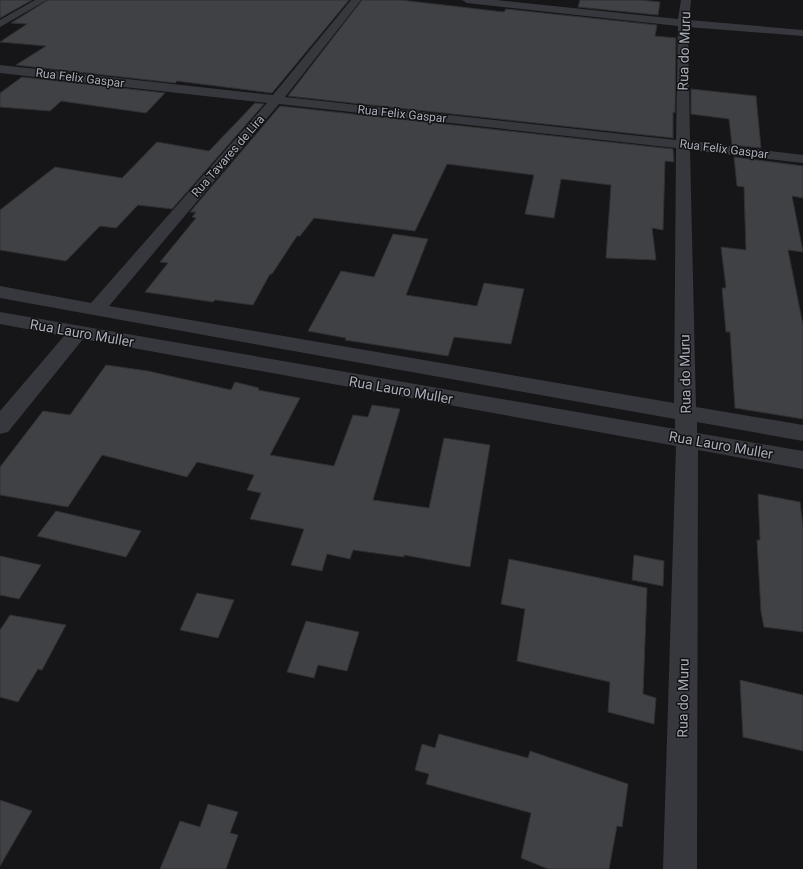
<svg xmlns="http://www.w3.org/2000/svg" width="803" height="869" viewBox="0 0 803 869" font-family="Roboto,sans-serif">
<style>
.building{fill:#404145;stroke:#303034}
.lines{fill:none;stroke-linecap:round;stroke-linejoin:round}
.minor{fill:#37383d;fill-rule:evenodd}
.labels{text-anchor:middle;dominant-baseline:central;stroke-width:3;stroke-linejoin:round;paint-order:stroke}
.far-street-label{font-size:12px;fill:#a8adb8;stroke:#111113}
.street-label{font-size:14px;fill:#a8adb8;stroke:#111113}
</style>
<rect width="100%" height="100%" fill="#161618"/>
<g class="building">
<polygon points="0,0 32,0 0,18"/>
<polygon points="48,0 349,0 272,93 177,81 175,83 16,65 46,46 0,42 27,24 11,23"/>
<polygon points="362,0 401,0 504,12 506,9 657,25 655,36 676,38 675,113 673,112 673,138 288,96"/>
<polygon points="580,0 640,0 660,2 658,15 578,7"/>
<polygon points="22,77 165,93 146,113 61,101 50,111 0,107 0,93"/>
<polygon points="691,89 756,96 761,148 732,145 729,119 691,114"/>
<polygon points="255,103 264,104 172,209 138,205 116,228 100,226 66,261 0,250 0,210 55,167 122,178 157,142 209,151"/>
<polygon points="280,106 673,149 674,162 665,161 663,230 652,228 656,260 606,258 611,185 561,179 554,218 525,214 534,175 447,164 415,231 314,218 300,236 297,236 272,274 270,274 253,305 215,300 213,302 145,292 168,263 160,262 196,218 192,217 196,212 190,212"/>
<polygon points="734,157 803,166 803,198 792,196 803,252 788,250 803,325 803,419 735,408 730,332 726,332 722,288 726,288 721,247 746,250 744,187 737,186"/>
<polygon points="393,234 428,239 406,295 477,306 484,283 524,289 511,344 454,337 448,356 345,340 346,338 308,331 341,271 374,277"/>
<polygon points="106,365 148,371 231,390 235,382 259,388 258,390 300,398 270,455 334,466 353,415 368,417 372,405 400,409 373,500 429,508 444,438 490,445 470,567 404,555 404,557 353,550 350,559 327,554 322,571 291,565 304,529 250,519 261,493 247,490 254,475 197,462 187,477 102,455 68,507 0,495 0,467 43,411 70,415"/>
<polygon points="758,494 800,502 803,527 803,632 764,627 761,612 757,540 760,540"/>
<polygon points="56,511 141,531 126,557 37,536"/>
<polygon points="634,555 664,561 663,586 632,580"/>
<polygon points="0,556 41,565 19,599 0,595"/>
<polygon points="509,559 647,588 643,694 656,698 654,724 608,712 610,682 517,661 525,609 501,604"/>
<polygon points="197,593 234,600 218,638 180,630"/>
<polygon points="10,615 66,625 42,670 38,669 18,702 0,697 0,630"/>
<polygon points="306,621 359,632 347,671 318,665 314,678 287,672"/>
<polygon points="740,680 803,695 803,751 743,737"/>
<polygon points="439,734 528,758 530,751 628,784 622,827 617,826 609,869 548,869 521,858 531,813 426,784 429,774 415,770 422,744 435,748"/>
<polygon points="0,800 32,811 0,866"/>
<polygon points="208,804 238,812 230,833 238,835 226,869 160,869 180,821 200,827"/>
</g>
<g class="lines">
<g class="minor">
<polygon points="35,0 47,0 0,27 0,20"/>
<path d="M351,0H361L285,97L676,140L678,26L467,3L462,0H496L678,19L681,0H691L689,20L803,30V36L688,27L690,141L803,155V163L690,150L696,407L803,425V441L697,422V433L803,451V469L698,450L697,869H663L676,446L83,339L8,432L0,434V411L64,336L0,324V312L675,429V419L254,344L0,298V286L91,303L267,103L0,73V65L273,95ZM279,104L676,148L674,403L109,306Z"/>
</g>
</g>
<g class="labels">
<g class="far-street-label">
<text transform="translate(80 78) rotate(7)">Rua Felix Gaspar</text>
<text transform="translate(402 114) rotate(6)">Rua Felix Gaspar</text>
<text transform="translate(724 149) rotate(7)">Rua Felix Gaspar</text>
<text transform="translate(228 156) rotate(-49)">Rua Tavares de Lira</text>
</g>
<g class="street-label">
<text transform="translate(684 51) rotate(-88)">Rua do Muru</text>
<text transform="translate(82 333) rotate(10)">Rua Lauro Muller</text>
<text transform="translate(685 374) rotate(-91)">Rua do Muru</text>
<text transform="translate(401 390) rotate(10)">Rua Lauro Muller</text>
<text transform="translate(721 445) rotate(10)">Rua Lauro Muller</text>
<text transform="translate(683 698) rotate(-89)">Rua do Muru</text>
</g>
</g>
</svg>
